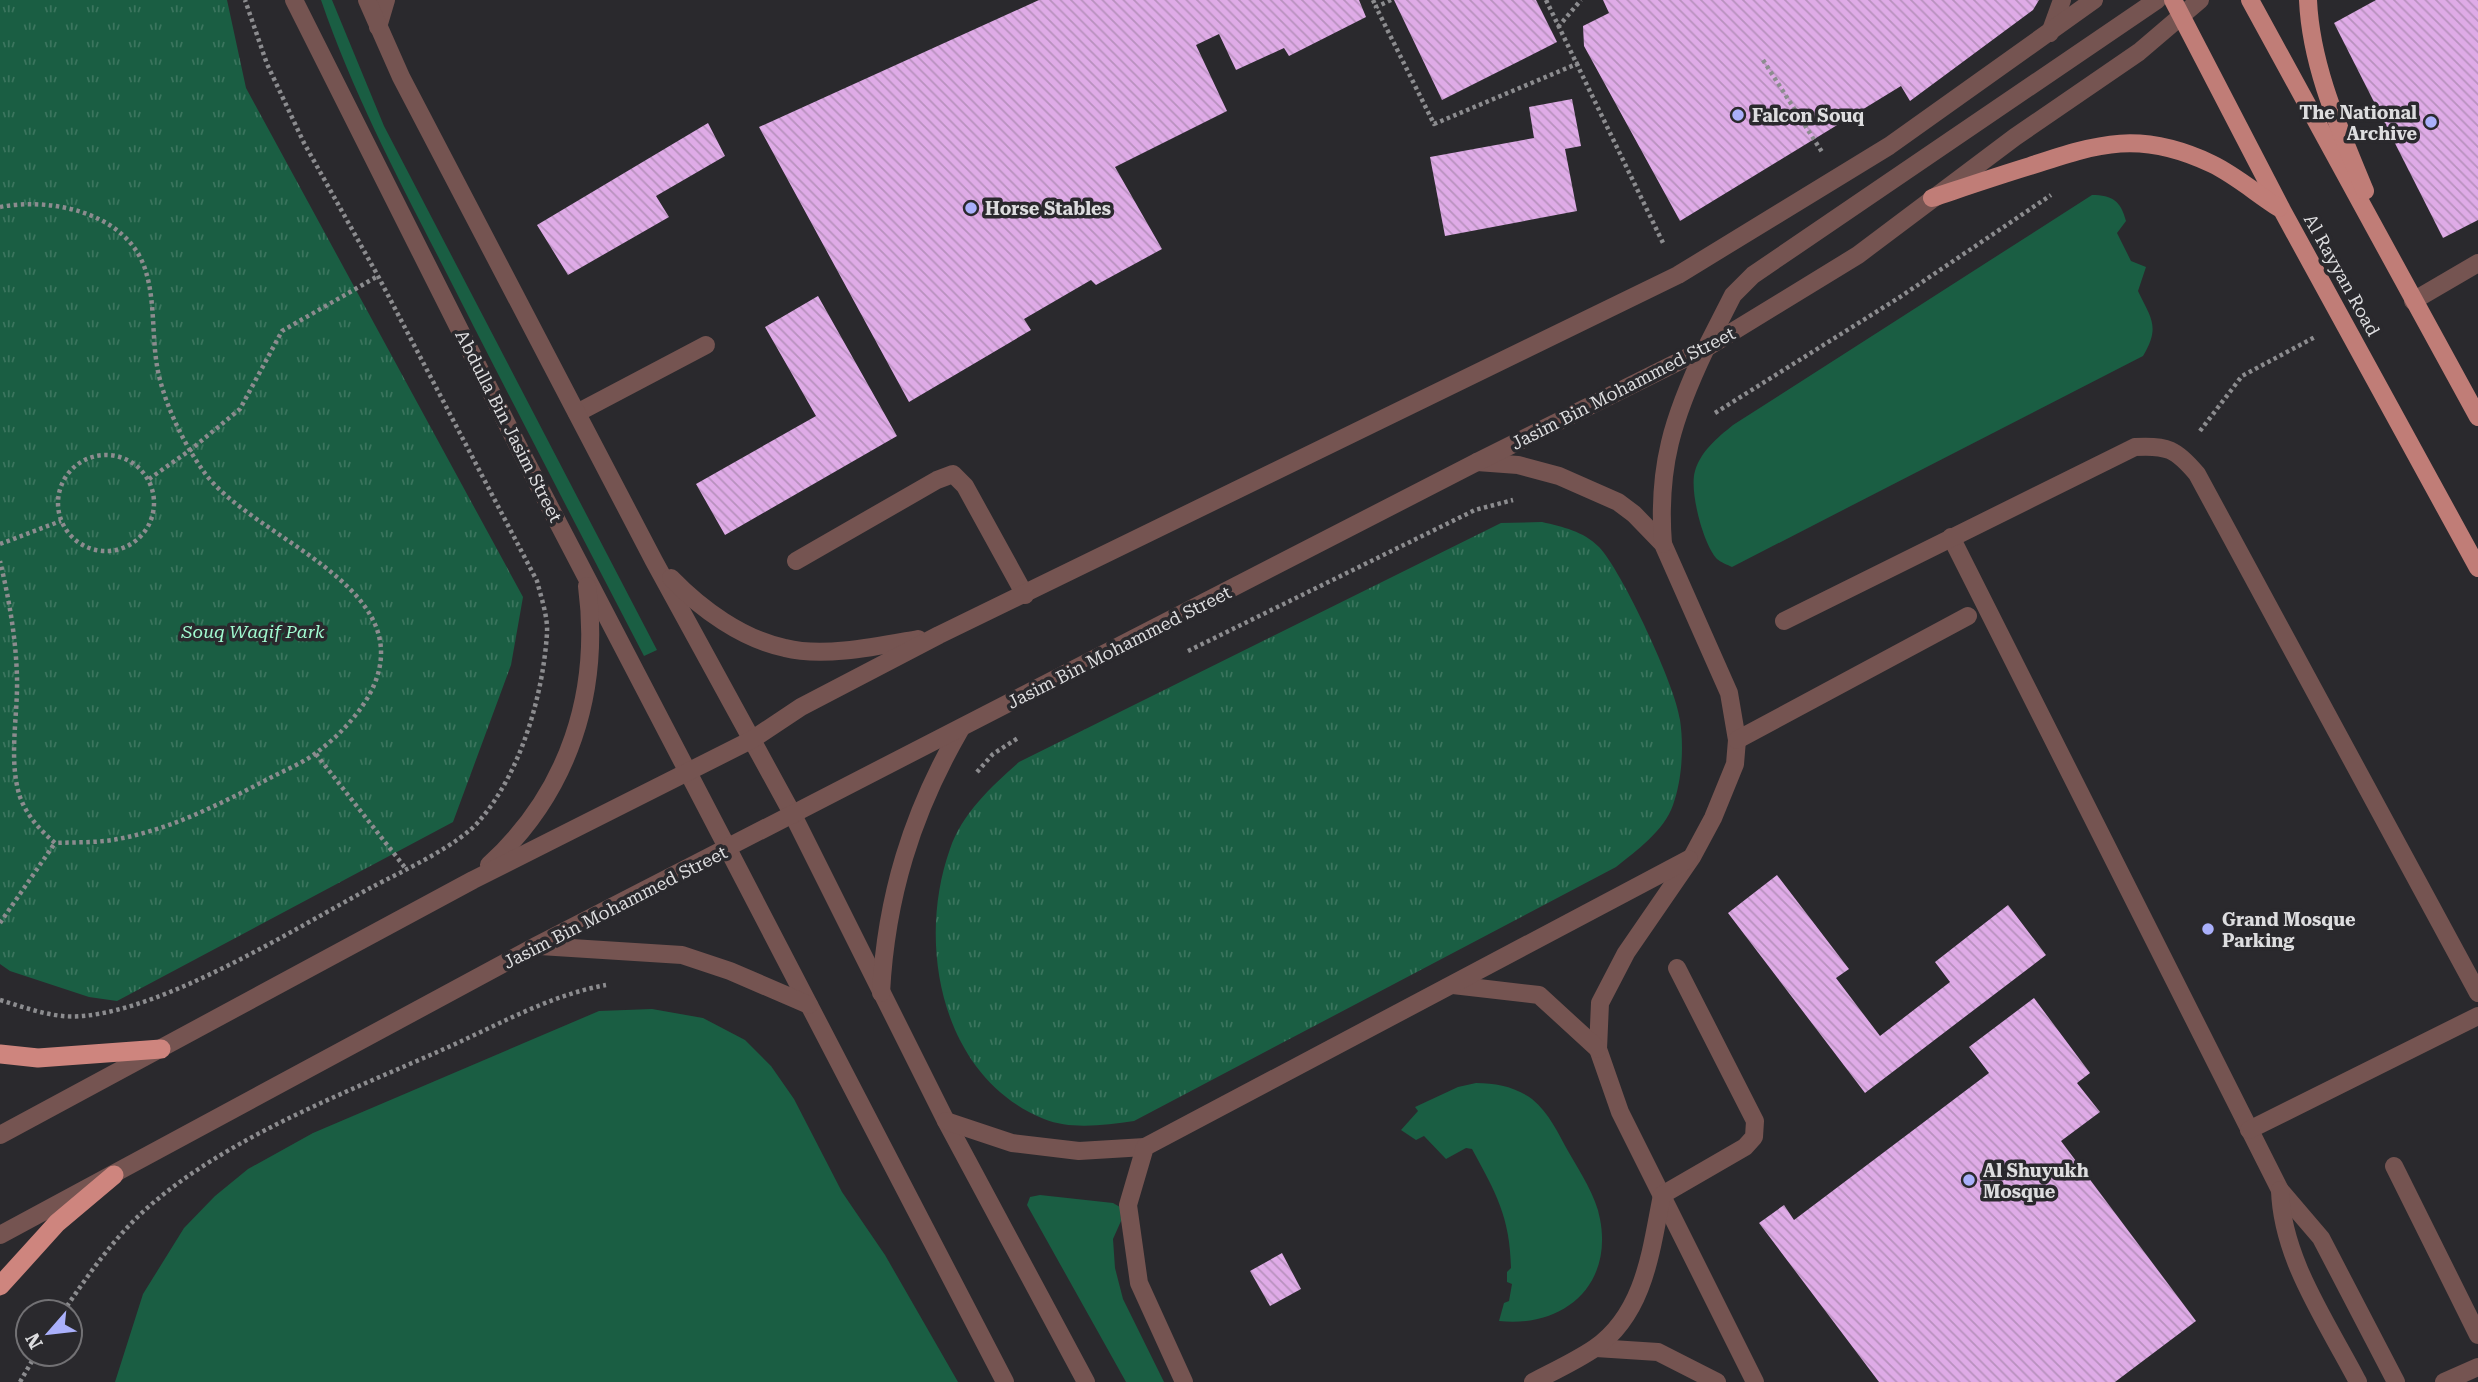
<svg xmlns="http://www.w3.org/2000/svg" width="2478" height="1382" viewBox="0 0 2478 1382" font-family="'Roboto Serif',serif">
<style>
.grass{fill:#1a5e43}
.park{fill:url(#park-tufts)}
.building{fill:url(#building-back-hatch)}
.lines{fill:none;stroke-linecap:round;stroke-linejoin:round}
.path{stroke:#8c8c8f;stroke-width:4.5;stroke-dasharray:3.5 3.5;stroke-linecap:butt}
.service{stroke:#755451;stroke-width:18}
.pedestrian{stroke:#755451;stroke-width:18}
.minor{stroke:#755451;stroke-width:18}
.tertiary{stroke:#755451;stroke-width:18}
.primary{stroke:#c07d77;stroke-width:18}
.trunk{stroke:#ce857e;stroke-width:19}
.poi-dot{fill:#aab0fb;stroke:#2a292d;stroke-width:2.5}
.labels{text-anchor:middle;dominant-baseline:central;stroke-width:7;stroke-linejoin:round;paint-order:stroke}
.poi-label{font-size:18px;font-weight:bold;fill:#dddddf;stroke:#2a292d;text-anchor:start}
.street-label{font-size:18px;fill:#dddddf;stroke:#2a292d}
.park-label{font-size:18px;font-style:italic;fill:#a2fbd1;stroke:#2a292d}
</style>
<defs>
<pattern id="park-tufts" width="24" height="20" patternUnits="userSpaceOnUse" patternTransform="scale(1.75)"><rect width="24" height="20" fill="#1a5e43"/><path d="M3 7l-1-3M5 7V3M7 7l1-3M15 17l-1-3M17 17v-4M19 17l1-3" fill="none" stroke="#3b755e"/></pattern>
<pattern id="building-back-hatch" width="6" height="6" patternUnits="userSpaceOnUse" patternTransform="scale(1.75)"><rect width="6" height="6" fill="#dfabe7"/><path d="M-1 5l2 2M0 0l6 6M5-1l2 2" fill="none" stroke="#b891be"/></pattern>
</defs>
<rect width="100%" height="100%" fill="#2a292d"/>
<g class="grass">
<path d="M321,0H332L384,126L657,650L644,656C578,529 512,402 447,274C401,184 354,96 321,0Z"/>
<path d="M2092,195C2112,195 2121,201 2126,221L2117,233L2131,261L2146,267L2138,291C2152,320 2160,327 2143,356L1732,567C1728,565 1720,562 1717,559C1703,544 1689,490 1695,471C1701,451 1717,438 1733,425Z"/>
<polygon points="652,1009 703,1018 745,1040 771,1066 794,1099 842,1192 885,1255 958,1382 115,1382 143,1294 184,1228 215,1196 248,1169 313,1133 599,1011"/>
<path d="M1476,1083C1497,1083 1515,1087 1532,1099C1549,1113 1558,1133 1568,1151C1580,1172 1596,1196 1600,1219C1613,1286 1563,1328 1499,1321L1504,1303L1509,1301L1512,1284L1507,1282V1272L1511,1268C1510,1217 1496,1193 1472,1149L1466,1148L1446,1159L1424,1136L1416,1140L1401,1130L1418,1111L1415,1107L1458,1087Z"/>
<polygon points="1040,1195 1113,1203 1120,1207 1121,1221 1113,1239 1115,1268 1123,1299 1164,1382 1126,1382 1027,1205 1030,1197"/>
</g>
<g class="park">
<polygon points="0,0 227,0 246,88 523,597 511,665 453,822 117,1001 89,997 10,971 0,964"/>
<path d="M1542,522C1563,527 1583,531 1599,547C1622,571 1676,687 1680,720C1684,747 1682,780 1673,805C1664,831 1636,851 1616,867L1134,1121C1104,1125 1072,1130 1044,1119C941,1077 916,944 950,849C962,813 992,786 1019,762L1501,523Z"/>
</g>
<g class="building">
<polygon points="1039,0 1359,0 1366,17 1289,56 1284,48 1236,70 1219,34 1196,45 1227,111 1115,167 1162,249 1096,285 1091,280 1024,319 1031,330 909,402 759,127"/>
<polygon points="1394,0 1536,0 1557,42 1442,100"/>
<polygon points="1603,0 2039,0 2033,10 1910,101 1901,86 1680,221 1584,46 1583,26 1609,13"/>
<polygon points="2376,0 2478,0 2478,220 2443,238 2334,23"/>
<polygon points="1572,99 1581,146 1565,149 1577,211 1445,236 1430,157 1534,138 1529,107"/>
<polygon points="708,123 725,156 656,196 669,217 568,275 537,225"/>
<polygon points="818,296 897,436 725,535 696,484 816,416 765,327"/>
<polygon points="1777,875 1849,969 1836,978 1880,1036 1950,982 1935,962 2008,905 2046,955 1865,1093 1728,913"/>
<polygon points="2034,998 2090,1073 2077,1083 2100,1112 2061,1141 2196,1321 2115,1382 1879,1382 1759,1223 1784,1205 1794,1220 1989,1073 1969,1047"/>
<polygon points="1282,1253 1301,1289 1270,1306 1250,1271"/>
</g>
<g class="lines">
<g class="path">
<polyline points="1373,0 1376,7"/>
<polyline points="1391,0 1376,7 1434,124 1579,63"/>
<polyline points="1546,0 1664,245"/>
<polyline points="1558,27 1581,0"/>
<polyline points="1763,60 1822,152"/>
<path d="M0,207C52,197 129,213 146,272C156,305 151,342 159,376C167,409 184,444 204,472C251,538 417,584 374,685C363,711 339,736 316,753C303,763 285,770 270,778C222,803 172,829 118,839C98,843 76,842 55,843C40,830 27,816 20,797C8,760 18,716 17,678C16,638 9,599 0,561"/>
<polyline points="1715,413 1900,297 2051,195"/>
<polyline points="2200,431 2242,376 2315,337"/>
<circle cx="106" cy="503" r="48"/>
<polyline points="149,479 189,451 240,409 282,331 378,276"/>
<polyline points="0,544 61,521"/>
<polyline points="1188,651 1475,510 1513,500"/>
<polyline points="316,754 406,869"/>
<polyline points="977,772 993,754 1018,738"/>
<polyline points="0,923 55,843"/>
<path d="M0,1000C27,1008 54,1019 83,1016C169,1008 294,929 372,887C401,872 461,844 480,820C521,772 543,695 547,633C548,617 541,597 537,581L378,276L304,143L267,64L245,0"/>
<path d="M63,1312C88,1275 113,1239 146,1209C227,1137 345,1093 444,1049C496,1026 550,995 606,985"/>
<polyline points="20,1382 36,1354"/>
</g>
<g class="service">
<polyline points="577,413 706,345"/>
<polyline points="1477,462 1518,465 1559,476 1618,502 1634,514 1663,544 1729,693 1737,740 1735,764 1713,818 1692,857 1626,953 1600,1003 1598,1049 1620,1112 1755,1382"/>
<polyline points="1951,537 2280,1190 2321,1238 2396,1382"/>
<path d="M1663,544C1657,467 1673,417 1706,348"/>
<polyline points="796,561 937,480 953,474 965,486 1025,595"/>
<path d="M1784,621L2135,447C2167,445 2176,449 2197,474L2478,993"/>
<polyline points="1737,740 1968,616"/>
<polyline points="793,815 946,1121 1086,1382"/>
<polyline points="728,849 1005,1382"/>
<polyline points="1453,985 1539,995 1598,1049"/>
<polyline points="946,1121 1012,1143 1079,1151 1145,1147"/>
<polyline points="2249,1130 2478,1016"/>
<polyline points="2394,1166 2478,1335"/>
<path d="M2280,1190C2282,1259 2327,1322 2358,1382"/>
<polyline points="1596,1348 1658,1352 1717,1382"/>
<polyline points="1184,1382 1139,1283 1128,1205 1145,1147 1689,859"/>
<path d="M1533,1382C1554,1371 1576,1361 1595,1348C1645,1313 1651,1250 1662,1195L1745,1147L1754,1137L1755,1121L1677,968"/>
<polyline points="2444,1382 2478,1367"/>
</g>
<polyline class="pedestrian" points="2413,301 2478,263"/>
<polyline class="minor" points="378,27 386,0"/>
<g class="tertiary">
<polyline points="294,0 518,446 728,849"/>
<polyline points="367,0 401,77 654,561 793,815"/>
<polyline points="2050,33 2062,0"/>
<polyline points="1706,348 1733,295 1753,275 2157,0"/>
<path d="M671,578C701,609 742,639 785,648C824,658 879,646 918,639"/>
<path d="M489,865C569,792 601,692 587,586"/>
<polyline points="540,946 682,955 730,971 809,1005"/>
<path d="M881,993C886,897 912,813 960,730"/>
<polyline points="0,1135 473,880 753,739 801,707 939,635 1678,275 1889,146 2094,0"/>
<polyline points="0,1235 536,946 1477,462 1706,348 1858,255 2015,137 2139,52 2200,0"/>
</g>
<g class="primary">
<polyline points="2173,0 2282,210 2478,568"/>
<polyline points="2250,0 2478,417"/>
<path d="M2308,0C2311,67 2340,130 2365,191"/>
<path d="M1932,198C1965,187 1997,176 2030,166C2099,143 2141,130 2212,164C2235,175 2257,194 2279,208"/>
</g>
<g class="trunk">
<polyline points="0,1054 38,1058 161,1049"/>
<polyline points="0,1286 57,1223 114,1175"/>
</g>
</g>
<g class="poi-dot">
<circle cx="1738" cy="115" r="7"/>
<circle cx="2431" cy="122" r="7"/>
<circle cx="971" cy="208" r="7"/>
<circle cx="2208" cy="929" r="7"/>
<circle cx="1969" cy="1180" r="7"/>
</g>
<g class="labels">
<g class="poi-label">
<text x="2417" y="112" text-anchor="end">The National<tspan x="2417" dy="21">Archive</tspan></text>
<text x="1752" y="115">Falcon Souq</text>
<text x="985" y="208">Horse Stables</text>
<text x="2222" y="919">Grand Mosque<tspan x="2222" dy="21">Parking</tspan></text>
<text x="1983" y="1170">Al Shuyukh<tspan x="1983" dy="21">Mosque</tspan></text>
</g>
<g class="street-label">
<text transform="translate(2342 275) rotate(61)">Al Rayyan Road</text>
<text transform="translate(1623 388) rotate(-27)">Jasim Bin Mohammed Street</text>
<text transform="translate(509 426) rotate(63)">Abdulla Bin Jasim Street</text>
<text transform="translate(1119 647) rotate(-27)">Jasim Bin Mohammed Street</text>
<text transform="translate(615 907) rotate(-27)">Jasim Bin Mohammed Street</text>
</g>
<g class="park-label">
<text x="253" y="631">Souq Waqif Park</text>
</g>
</g>
<g transform="translate(49 1333) rotate(242)"><circle r="33" fill="#2a292d" stroke="#727174" stroke-width="2"/>
<path d="M0-5L12 26L0 18L-12 26Z" fill="#aab0fb"/>
<text y="-10" font-size="19" font-weight="bold" text-anchor="middle" fill="#dddddf">N</text>
</g>
</svg>
